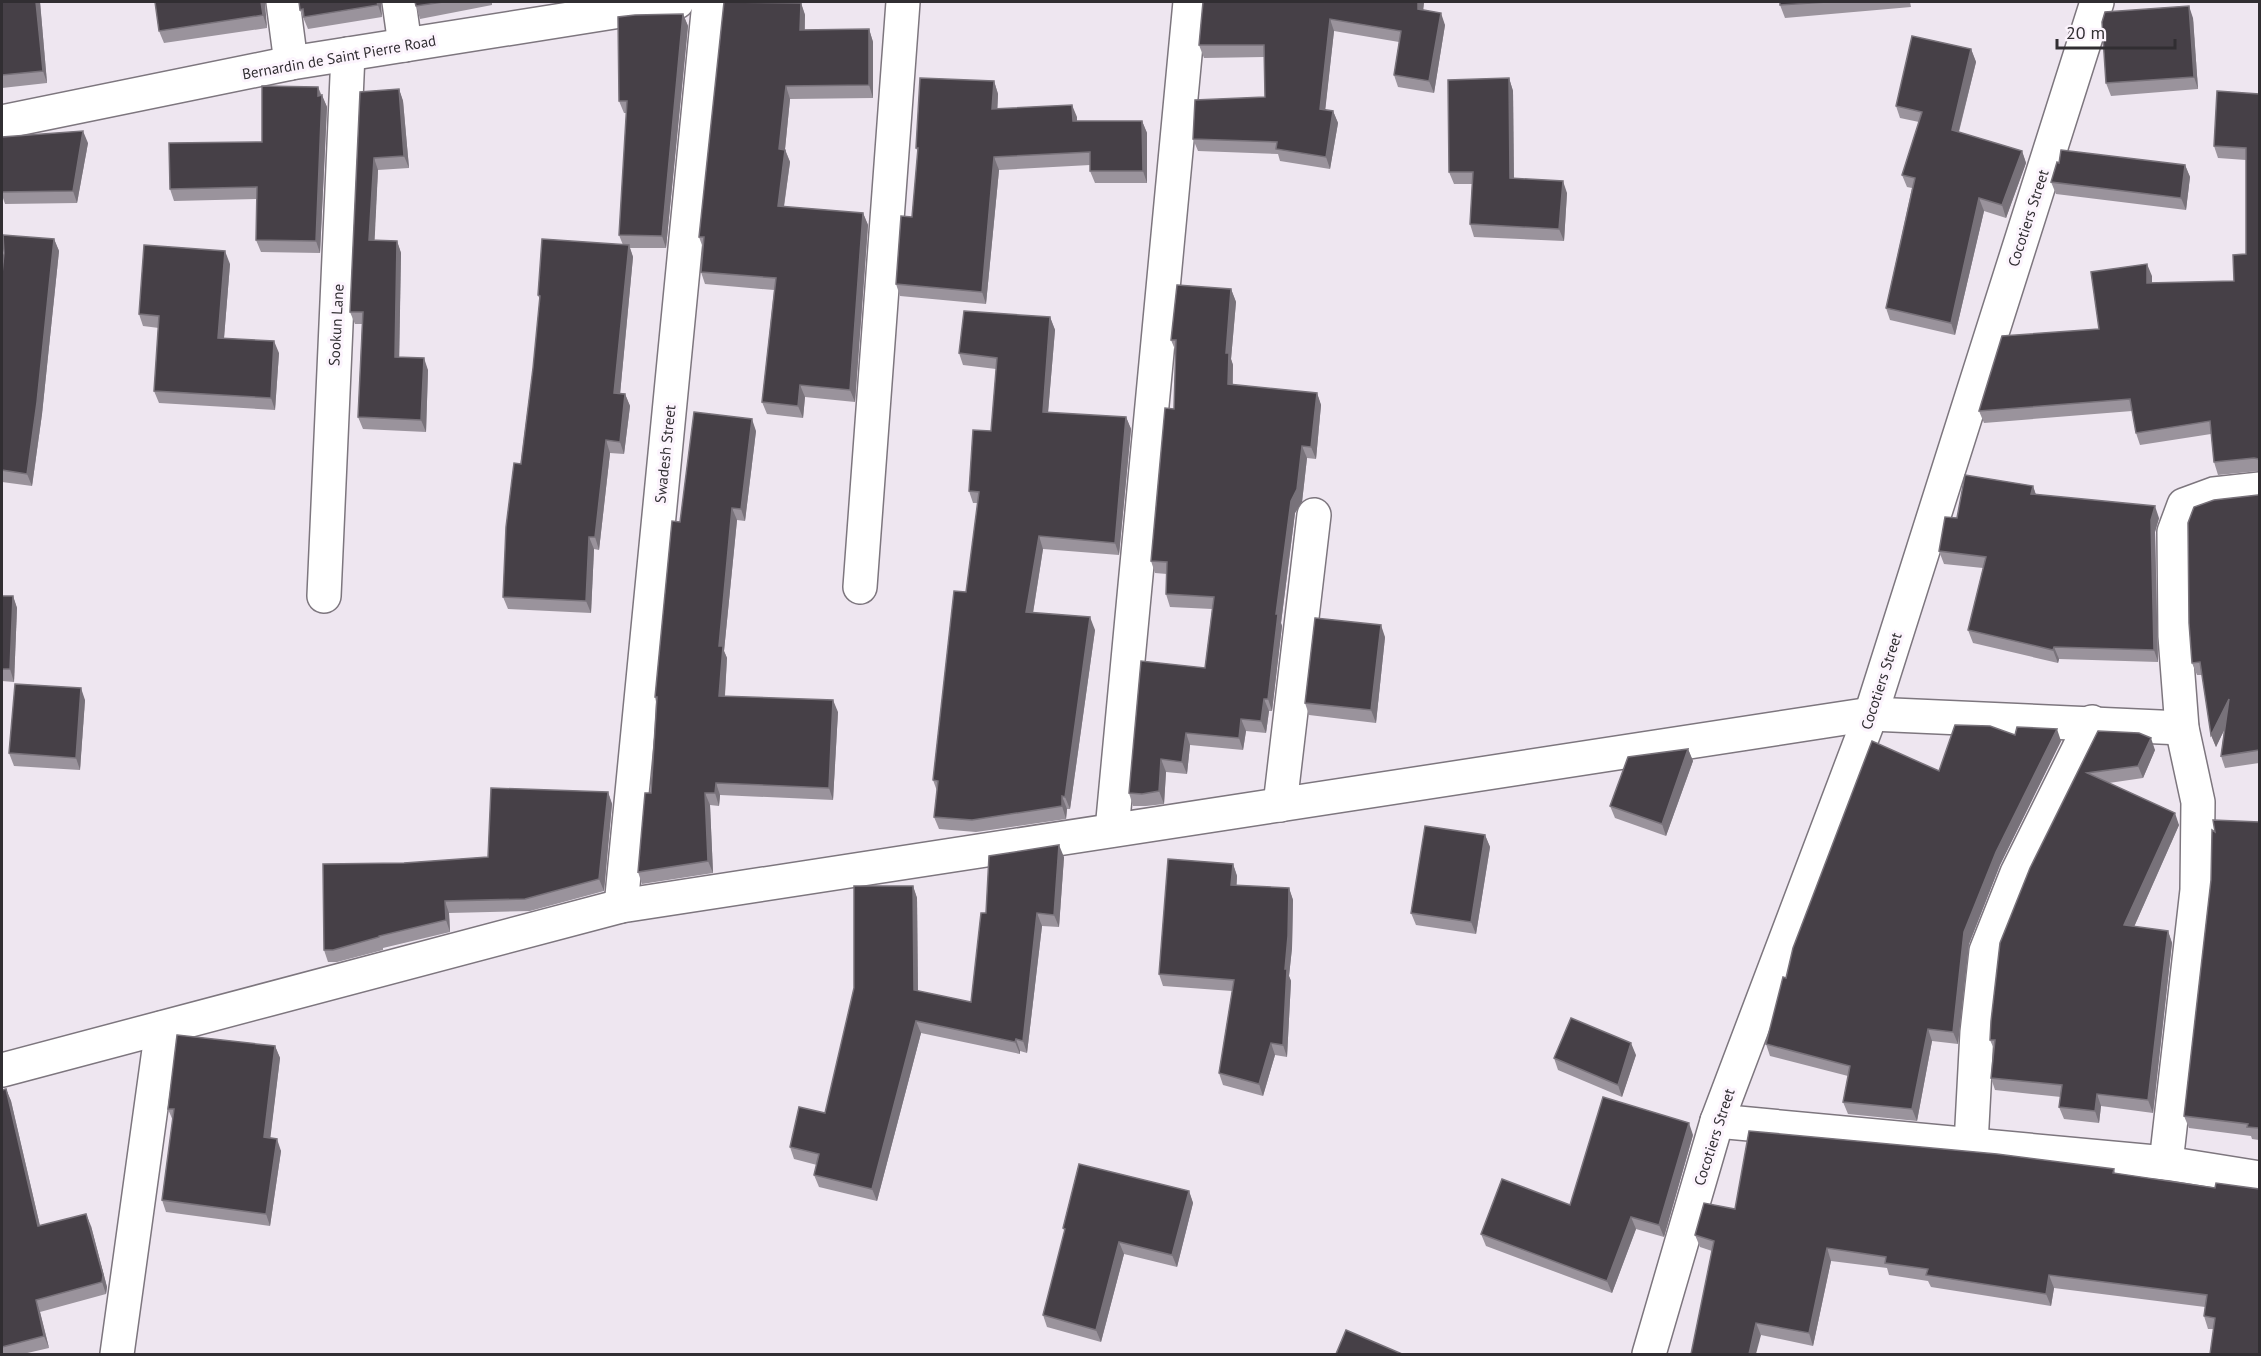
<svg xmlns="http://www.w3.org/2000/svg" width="2261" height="1356" viewBox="0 0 2261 1356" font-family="'PT Sans',sans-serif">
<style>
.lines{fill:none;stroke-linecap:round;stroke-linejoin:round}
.minor-casing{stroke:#7d767e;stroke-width:36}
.major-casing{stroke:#7d767e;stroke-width:36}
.minor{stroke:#fff;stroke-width:33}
.major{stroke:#fff;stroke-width:33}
.wall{fill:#9a939c}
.shaded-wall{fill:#78727a}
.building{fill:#464047;stroke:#78727a;stroke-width:1.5}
.labels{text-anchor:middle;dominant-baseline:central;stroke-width:6;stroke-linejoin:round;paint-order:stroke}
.street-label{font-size:15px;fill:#312e32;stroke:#fcf4fd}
</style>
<rect width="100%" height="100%" fill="#eee6f0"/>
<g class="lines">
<g class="minor-casing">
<g id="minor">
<polyline points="283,2 291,63"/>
<polyline points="399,2 405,45"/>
<polyline points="860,587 903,2"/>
<polyline points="324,596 348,54"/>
<polyline points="1280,805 1314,515"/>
<polyline points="1112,830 1190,2"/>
<polyline points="621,906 709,2"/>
<polyline points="2,1070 621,906 1871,714 2182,728"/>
<polyline points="1717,1121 2166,1163 2260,1178"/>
<polyline points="1971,1144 1977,1032 1986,951 2017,873 2092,722"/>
<polyline points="2166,1163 2197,890 2198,802 2182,728 2175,636 2174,532 2184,505 2214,494 2260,489"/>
<polyline points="117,1354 162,1028"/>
<polyline points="1649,1354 1717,1121 1871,714 2097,2"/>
</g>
</g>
<g class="major-casing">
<polyline id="major" points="2,122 291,63 677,2"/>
</g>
<use href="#minor" class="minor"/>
<use href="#major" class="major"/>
</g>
<g class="wall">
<polygon points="2,2 40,2 47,83 2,88"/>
<polygon points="415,2 492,2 492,5 420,19"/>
<polygon points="1203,2 1424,2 1423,10 1445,25 1434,93 1398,87 1394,75 1399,42 1334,31 1325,110 1333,111 1338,123 1330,169 1280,161 1278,154 1198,151 1193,139 1265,97 1264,57 1204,58 1199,45"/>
<polygon points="1780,2 1910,2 1911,7 1785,18 1780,5"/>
<polygon points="801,3 805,15 805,30 869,29 873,42 873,98 790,99 785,149 790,162 784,207 863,213 868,225 855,402 805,397 803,418 767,414 762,402 774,290 705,284 701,272 703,248 699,237"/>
<polygon points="264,4 267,28 164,43 159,31"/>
<polygon points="380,5 382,17 308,29 300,10"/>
<polygon points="683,14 688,26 666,248 630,248 633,257 620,394 625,394 630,406 624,454 610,453 599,550 594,549 591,613 508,609 503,597 533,368 540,300 538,295 623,245 619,235 627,113 624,113 619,101"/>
<polygon points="2193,18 2198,89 2111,96 2106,83"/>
<polygon points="1971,49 1976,62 1959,132 2022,151 2026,163 2006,218 1984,211 1955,335 1890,320 1886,308 1912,188 1907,187 1902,175 1919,122 1900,118 1896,106"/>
<polygon points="1509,78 1513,91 1514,178 1567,193 1564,241 1474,237 1470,224 1472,184 1454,184 1449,172"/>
<polygon points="994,81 998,94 997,109 1077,117 1077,121 1142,121 1147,133 1147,183 1095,183 1090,171 1090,165 999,170 986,304 900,296 896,284 912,217 918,152 916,148"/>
<polygon points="318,87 327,107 320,253 261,252 256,240 257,199 174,201 170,189 262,142"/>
<polygon points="399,89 403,101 409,168 378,170 374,240 397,241 401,253 399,357 428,370 426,432 363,429 358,417 362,324 355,324 350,312 360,92"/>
<polygon points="2259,94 2259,471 2218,475 2214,462 2211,434 2140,445 2136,433 2132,411 1984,423 1979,411 2099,329 2152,276 2152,283 2234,281 2246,254 2246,160 2218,158 2214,146"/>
<polygon points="2,137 88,143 77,203 5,204 2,195"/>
<polygon points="2185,165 2190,177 2186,210 2056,194 2051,182"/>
<polygon points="54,239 59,251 42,414 32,486 2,482 2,274"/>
<polygon points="230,264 224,338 279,353 275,410 159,403 154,391 159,328 143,326 139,314"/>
<polygon points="1231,289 1236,302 1231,359 1233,365 1233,385 1317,393 1321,405 1316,459 1307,458 1302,502 1295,513 1281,623 1282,626 1272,711 1269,711 1266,733 1246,731 1243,750 1190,745 1187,774 1166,772 1164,804 1146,806 1133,806 1129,793 1205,668 1212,609 1170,607 1166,594 1167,574 1155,573 1151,561 1174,409 1176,352 1171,340"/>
<polygon points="1050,317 1055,330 1048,413 1126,417 1131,429 1119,555 1043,549 1033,613 1095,630 1070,809 1067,809 1066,819 976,832 939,829 934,817 937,791 933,780 966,592 978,503 973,503 969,491 991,431 996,369 963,365 959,353"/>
<polygon points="756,431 745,521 737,520 724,651 727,658 725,696 838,712 833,800 720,795 719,806 710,805 713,873 642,884 638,872 651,793 656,702 655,697 680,522"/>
<polygon points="2033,486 2036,495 2159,518 2155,532 2158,662 2059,659 2058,663 1973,643 1968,630 1983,568 1944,564 1939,551 1957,518"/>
<polygon points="2258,495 2259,495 2259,763 2225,768 2221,756 2224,730 2216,747 2211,735 2202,675 2197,675 2192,663"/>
<polygon points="2,596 13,596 17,608 14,682 2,681"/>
<polygon points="1385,637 1376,723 1309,715 1305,703"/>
<polygon points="85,700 80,770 14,766 9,753"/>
<polygon points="2098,731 2155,750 2143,778 2109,783 2179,825 2134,927 2168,931 2172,943 2153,1113 2101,1106 2099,1123 2064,1119 2059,1107 2061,1097 1995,1090 1991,1078 1994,1049 1990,1040"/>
<polygon points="2015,735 2061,741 2000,865 1969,944 1958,1044 1932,1041 1917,1121 1848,1114 1843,1102 1848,1076 1770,1056 1766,1044 1786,978 1939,771"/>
<polygon points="1688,749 1693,761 1666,836 1615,818 1610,806"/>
<polygon points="608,792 612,804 604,891 530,911 449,913 450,932 383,948 383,950 337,962 328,962 324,950 404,863 488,857"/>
<polygon points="2259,822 2259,1140 2252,1139 2251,1136 2189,1128 2184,1116 2211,880 2215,832"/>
<polygon points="1485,835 1490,847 1476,934 1416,925 1411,913"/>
<polygon points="1064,857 1059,927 1042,926 1027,1053 1020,1051 1020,1054 921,1033 877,1201 819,1187 814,1175 817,1165 794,1159 790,1147 825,1113 913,886 917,898 918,991 971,1002 986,913"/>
<polygon points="1233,864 1237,876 1236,886 1289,888 1293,900 1292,948 1289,976 1291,981 1287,1057 1275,1055 1263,1096 1223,1085 1219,1073 1232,991 1163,986 1159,974"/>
<polygon points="275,1046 280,1058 270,1138 281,1151 270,1226 166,1212 162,1200 173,1121 168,1109"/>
<polygon points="1636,1055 1622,1097 1558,1070 1554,1058"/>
<polygon points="6,1089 11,1101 40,1226 91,1226 107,1287 106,1294 40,1312 49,1348 23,1354 2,1354 2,1090"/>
<polygon points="1693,1135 1664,1237 1636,1229 1612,1293 1486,1246 1481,1234 1570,1205"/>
<polygon points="2114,1169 2115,1173 2215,1188 2259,1189 2214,1329 2208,1329 2204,1316 2205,1307 2054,1288 2051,1306 1931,1287 1928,1281 1889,1275 1887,1268 1831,1261 1813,1346 1761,1335 1712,1251 1700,1247 1695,1235 1735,1209"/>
<polygon points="1189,1191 1193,1203 1177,1267 1124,1254 1101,1342 1047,1327 1043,1315 1065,1232 1063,1228"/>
</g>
<g class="shaded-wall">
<polygon points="36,2 40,2 47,83 43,71"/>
<polygon points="261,2 265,2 267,28 263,15"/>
<polygon points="377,2 381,2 382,17"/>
<polygon points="1418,2 1424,2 1422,22 1418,9"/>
<polygon points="801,3 805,15 804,42 800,30"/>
<polygon points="2189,6 2193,18 2198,89 2194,77"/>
<polygon points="1441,13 1445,25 1434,93 1429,81"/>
<polygon points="683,14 688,26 666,248 662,236"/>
<polygon points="1330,19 1334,31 1324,121 1320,109"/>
<polygon points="869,29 873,42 873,98 869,85"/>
<polygon points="1971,49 1976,62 1956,142 1952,130"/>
<polygon points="1509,78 1513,91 1514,190 1510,178"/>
<polygon points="994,81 998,94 997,121 992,109"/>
<polygon points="786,86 790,99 784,159 785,150 790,162 782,219 778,206 779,149"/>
<polygon points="318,87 322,99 322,95 327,107 320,253 316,241"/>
<polygon points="399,89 403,101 409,168 404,156"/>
<polygon points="1072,105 1077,117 1077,133 1073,121"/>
<polygon points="1333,111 1338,123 1330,169 1326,157"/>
<polygon points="1142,121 1147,133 1147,183 1143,171"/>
<polygon points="83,131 88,143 77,203 73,191"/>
<polygon points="2022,151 2026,163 2006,218 2002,205"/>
<polygon points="994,157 999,170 986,304 982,292"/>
<polygon points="374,158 378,170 374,253 369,240"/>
<polygon points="2185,165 2190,177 2186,210 2181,198"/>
<polygon points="1563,181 1567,193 1564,241 1559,229"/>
<polygon points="1979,198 1984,211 1955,335 1951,323"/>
<polygon points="863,213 868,225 855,402 850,390"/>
<polygon points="54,239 59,251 42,414 32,486 27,474"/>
<polygon points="397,241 401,253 399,369 395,357"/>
<polygon points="629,245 633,257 619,405 614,393"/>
<polygon points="225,251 230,264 223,350 218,338"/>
<polygon points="2147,264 2152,276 2152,296 2147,283"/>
<polygon points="1231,289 1236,302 1231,359 1233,365 1232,396 1228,384 1226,353"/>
<polygon points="1050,317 1055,330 1047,424 1043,412"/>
<polygon points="274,341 279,353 275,410 271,398"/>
<polygon points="424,358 428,370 426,432 421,420"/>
<polygon points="800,385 805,397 803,418 798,406"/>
<polygon points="1317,393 1321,405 1316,459 1311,447"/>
<polygon points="625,394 630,406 624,454 620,442"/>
<polygon points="1126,417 1131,429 1119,555 1115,543"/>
<polygon points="752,419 756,431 745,521 741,509"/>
<polygon points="606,440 610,453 599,550 595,537"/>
<polygon points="1302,446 1307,458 1302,502 1295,513 1281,623 1282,626 1272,711 1268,699 1276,614 1291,501"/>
<polygon points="2033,486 2037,498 2031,494"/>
<polygon points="2155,506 2159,518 2155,532 2158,662 2154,650 2151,520"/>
<polygon points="732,508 737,520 724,651 727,658 724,708 719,696 719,646"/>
<polygon points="1039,536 1043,549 1031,625 1026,612"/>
<polygon points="589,537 594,549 591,613 586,601"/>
<polygon points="13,596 17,608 14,682 10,669"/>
<polygon points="1090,617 1095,630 1070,809 1065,797"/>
<polygon points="1381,625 1385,637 1376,723 1371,710"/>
<polygon points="2054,647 2059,659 2058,663 2053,650"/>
<polygon points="81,688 85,700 80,770 76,758"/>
<polygon points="1264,699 1269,711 1266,733 1261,721"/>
<polygon points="2229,699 2233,712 2216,747 2211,735"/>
<polygon points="833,700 838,712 833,800 829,788"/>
<polygon points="1241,719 1246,731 1243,750 1239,738"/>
<polygon points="2057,729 2061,741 2000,865 1969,944 1958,1044 1953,1032 1964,932 1996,852"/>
<polygon points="1186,733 1190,745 1187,774 1182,762"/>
<polygon points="2151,738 2155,750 2143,778 2138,766"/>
<polygon points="1688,749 1693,761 1666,836 1662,824"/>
<polygon points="1161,759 1166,772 1164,804 1159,791"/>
<polygon points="716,783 720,795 719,806 715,793"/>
<polygon points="608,792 612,804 604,891 599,879"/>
<polygon points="705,793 710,805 713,873 708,861"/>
<polygon points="1062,796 1067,809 1066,819 1062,806"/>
<polygon points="2175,813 2179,825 2129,938 2124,925"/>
<polygon points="1485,835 1490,847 1476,934 1471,922"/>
<polygon points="1059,845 1064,857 1059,927 1054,915"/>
<polygon points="1233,864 1237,876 1236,898 1231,885"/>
<polygon points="913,886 917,898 918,1002 914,990"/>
<polygon points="1289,888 1293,900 1292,948 1289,976 1291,981 1287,1057 1283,1045 1285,969"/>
<polygon points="445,901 449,913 450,932 446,920"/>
<polygon points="1037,913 1042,926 1027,1053 1023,1041"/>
<polygon points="2168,931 2172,943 2153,1113 2148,1100"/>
<polygon points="916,1021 921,1033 877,1201 872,1189"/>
<polygon points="1928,1029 1932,1041 1917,1121 1912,1109"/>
<polygon points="1016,1039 1020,1051 1020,1054 1015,1042"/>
<polygon points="1271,1043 1275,1055 1263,1096 1259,1084"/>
<polygon points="1631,1043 1636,1055 1622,1097 1618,1085"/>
<polygon points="275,1046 280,1058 269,1149 264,1137"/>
<polygon points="6,1089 11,1101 43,1239 38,1226"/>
<polygon points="2097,1094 2101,1106 2099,1123 2095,1111"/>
<polygon points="1689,1123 1693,1135 1664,1237 1659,1225"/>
<polygon points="277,1139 281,1151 270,1226 266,1214"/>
<polygon points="1189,1191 1193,1203 1177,1267 1172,1255"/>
<polygon points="86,1214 91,1226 107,1287 106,1294 102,1282"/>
<polygon points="1631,1217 1636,1229 1612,1293 1607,1281"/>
<polygon points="1119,1242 1124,1254 1101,1342 1096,1330"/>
<polygon points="1827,1248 1831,1261 1813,1346 1809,1333"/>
<polygon points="2049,1275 2054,1288 2051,1306 2046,1294"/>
<polygon points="36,1300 40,1312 49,1348 44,1336"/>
<polygon points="1756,1323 1761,1335 1756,1354 1749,1354"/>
</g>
<g class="building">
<polygon points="2,2 36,2 43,71 2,75"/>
<polygon points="155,2 261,2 263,15 159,31"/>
<polygon points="299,2 377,2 378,5 304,17 303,9 300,10"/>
<polygon points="415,2 443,2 416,6"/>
<polygon points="724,2 801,3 800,30 869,29 869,85 786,86 779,149 785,150 778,206 863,213 850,390 800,385 798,406 762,402 776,278 701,272 704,237 699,237"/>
<polygon points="1203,2 1418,2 1418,9 1441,13 1429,81 1394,75 1401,31 1330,19 1320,109 1333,111 1326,157 1276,149 1277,142 1193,139 1195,100 1265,97 1264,45 1199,45"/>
<polygon points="1780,2 1827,2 1780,5"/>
<polygon points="2189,6 2194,77 2106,83 2102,22 2105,12"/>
<polygon points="683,14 662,236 619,235 627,101 619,101 618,17 635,15"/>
<polygon points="1912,36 1971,49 1952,130 2022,151 2002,205 1979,198 1951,323 1886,308 1915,178 1902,175 1922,112 1896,106"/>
<polygon points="920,78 994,81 992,109 1072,105 1073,121 1142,121 1143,171 1090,171 1090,152 994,157 982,292 896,284 901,216 912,217 918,148 916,148"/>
<polygon points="1509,78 1510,178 1563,181 1559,229 1470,224 1473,172 1449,172 1448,80"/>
<polygon points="262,86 318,87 318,96 322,95 316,241 256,240 257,187 170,189 169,143 262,142"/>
<polygon points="399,89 404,156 374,158 369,240 397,241 395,357 424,358 421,420 358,417 363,312 350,312 360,92"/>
<polygon points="2217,91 2259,94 2259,459 2254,458 2214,462 2210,421 2136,433 2130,399 1979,411 2002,336 2099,329 2091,272 2147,264 2147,283 2234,281 2233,255 2246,254 2246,148 2214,146"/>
<polygon points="83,131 73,191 2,192 2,137"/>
<polygon points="2061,150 2185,165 2181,198 2051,182 2057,162 2059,163"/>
<polygon points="3,235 54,239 37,402 27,474 2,470 2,274 4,253"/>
<polygon points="542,239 629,245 614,393 625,394 620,442 606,440 595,537 589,537 586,601 503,597 506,527 514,463 521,464 533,368 540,296 538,295"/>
<polygon points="144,245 225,251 218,338 274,341 271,398 154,391 159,316 139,314"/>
<polygon points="1177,285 1231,289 1226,353 1229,353 1228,384 1317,393 1311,447 1302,446 1297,489 1291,501 1276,614 1278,614 1268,699 1264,699 1261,721 1241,719 1239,738 1186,733 1182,762 1161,759 1159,791 1142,794 1129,793 1141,661 1205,668 1214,597 1166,594 1167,562 1151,561 1165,408 1174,409 1176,340 1171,340"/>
<polygon points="964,311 1050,317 1043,412 1126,417 1115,543 1039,536 1026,612 1090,617 1065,797 1062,796 1062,806 972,820 934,817 938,781 933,780 954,591 966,592 979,492 969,491 973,430 991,431 997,358 959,353"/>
<polygon points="694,412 752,419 741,509 732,508 719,646 723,646 719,696 833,700 829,788 716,783 715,793 705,793 708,861 638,872 645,793 651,793 657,697 655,697 672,521 680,522"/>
<polygon points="1965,475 2033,486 2031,494 2155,506 2151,520 2154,650 2054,647 2053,650 1968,630 1986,557 1939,551 1945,517 1957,518"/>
<polygon points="2258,495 2259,495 2259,750 2221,756 2229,699 2211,735 2200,662 2192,663 2189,623 2188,523 2194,507 2214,500"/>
<polygon points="2,596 13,596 10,669 2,669"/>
<polygon points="1315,618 1381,625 1371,710 1305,703"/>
<polygon points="15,684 81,688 76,758 9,753"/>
<polygon points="1955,725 1990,726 2015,735 2017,727 2057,729 1996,852 1964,932 1953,1032 1928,1029 1912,1109 1843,1102 1850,1066 1766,1044 1783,977 1786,978 1793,948 1872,741 1939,771"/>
<polygon points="2098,731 2139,733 2151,738 2138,766 2087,773 2175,813 2124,925 2168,931 2148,1100 2097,1094 2095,1111 2059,1107 2062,1085 1991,1078 1995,1040 1990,1040 1991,1021 2000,943 2030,868"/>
<polygon points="1688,749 1662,824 1610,806 1628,757"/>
<polygon points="491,788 608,792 599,879 525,899 445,901 446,920 379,936 379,937 333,950 324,950 323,864 404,863 488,857"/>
<polygon points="2213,820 2259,822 2259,1128 2247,1127 2248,1124 2184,1116 2211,880 2212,830 2215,832"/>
<polygon points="1425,826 1485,835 1471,922 1411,913"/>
<polygon points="1059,845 1054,915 1037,913 1023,1041 1016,1039 1015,1042 916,1021 872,1189 814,1175 819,1154 790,1147 799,1107 825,1113 854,988 854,886 913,886 914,990 971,1002 981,913 986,913 989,856"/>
<polygon points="1168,859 1233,864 1231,885 1289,888 1288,936 1285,969 1287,969 1283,1045 1271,1043 1259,1084 1219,1073 1234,980 1159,974"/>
<polygon points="1571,1018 1631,1043 1618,1085 1554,1058"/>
<polygon points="177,1035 275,1046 264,1137 277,1139 266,1214 162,1200 174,1109 168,1109"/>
<polygon points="6,1089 38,1226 86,1214 103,1275 102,1282 36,1300 44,1336 2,1347 2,1090"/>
<polygon points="1603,1097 1689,1123 1659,1225 1631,1217 1607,1281 1481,1234 1502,1179 1570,1205"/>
<polygon points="1749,1131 1997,1154 2114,1169 2113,1173 2215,1188 2216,1183 2259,1189 2259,1354 2210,1354 2215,1318 2204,1316 2207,1295 2049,1275 2046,1294 1926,1275 1928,1269 1885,1263 1886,1257 1827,1248 1809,1333 1756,1323 1749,1354 1691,1354 1714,1241 1695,1235 1704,1203 1735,1209"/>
<polygon points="1079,1164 1189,1191 1172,1255 1119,1242 1096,1330 1043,1315 1065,1229 1063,1228"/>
<polygon points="1346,1330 1402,1354 1336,1354"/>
</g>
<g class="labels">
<g class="street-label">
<text transform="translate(339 57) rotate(-10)">Bernardin de Saint Pierre Road</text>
<text transform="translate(2028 218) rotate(-72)">Cocotiers Street</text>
<text transform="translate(336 325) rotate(-87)">Sookun Lane</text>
<text transform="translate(665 454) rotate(-84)">Swadesh Street</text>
<text transform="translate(1881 681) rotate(-72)">Cocotiers Street</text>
<text transform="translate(1714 1137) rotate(-72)">Cocotiers Street</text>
</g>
</g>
<rect width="2261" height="1356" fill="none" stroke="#312e32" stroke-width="6"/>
<path d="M2057 39v9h118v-9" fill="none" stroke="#312e32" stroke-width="3"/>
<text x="2066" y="39" font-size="18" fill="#312e32" stroke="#fcf4fd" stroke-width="4.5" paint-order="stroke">20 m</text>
</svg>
